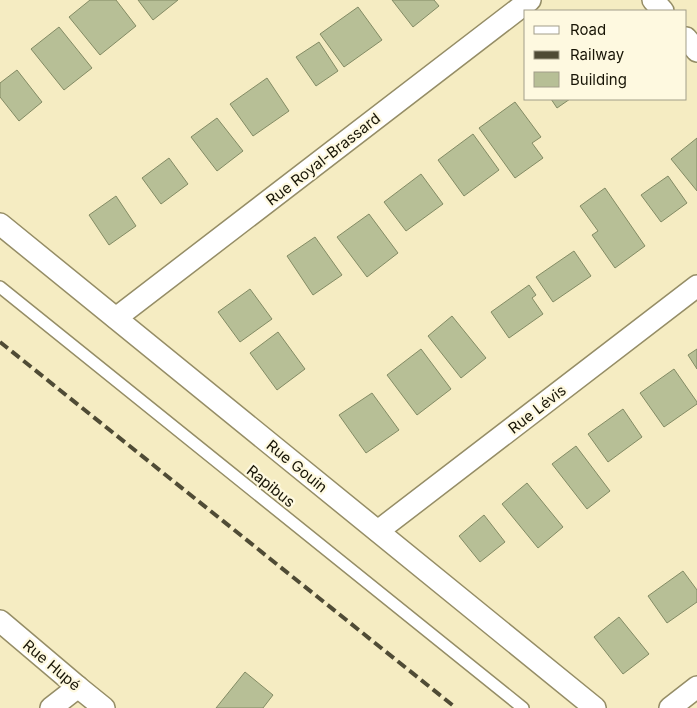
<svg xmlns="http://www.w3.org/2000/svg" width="697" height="708" viewBox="0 0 697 708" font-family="Inter,sans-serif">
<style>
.building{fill:#b7bf96;stroke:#838b64}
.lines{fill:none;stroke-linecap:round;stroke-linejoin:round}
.lane-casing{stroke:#958d66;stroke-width:14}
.street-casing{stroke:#958d66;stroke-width:24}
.lane{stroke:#fff;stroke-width:11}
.street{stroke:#fff;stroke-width:21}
.rail{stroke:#4f4b35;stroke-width:4;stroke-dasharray:10 5;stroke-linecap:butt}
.labels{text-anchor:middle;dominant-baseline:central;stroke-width:4.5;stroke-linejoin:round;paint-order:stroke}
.street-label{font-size:15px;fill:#181506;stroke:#fef9e0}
</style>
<rect width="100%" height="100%" fill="#f5ecc2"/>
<g class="building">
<polygon points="90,0 116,0 136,26 100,55 69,17"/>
<polygon points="138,0 178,0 153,20"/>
<polygon points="392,0 434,0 439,6 413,27"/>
<polygon points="358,7 382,40 344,67 320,34"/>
<polygon points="59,27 92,68 64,90 31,49"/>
<polygon points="319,42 338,71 316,86 296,57"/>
<polygon points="17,70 42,102 19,121 0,97 0,83"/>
<polygon points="267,78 289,111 253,136 230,104"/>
<polygon points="551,99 570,99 557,108"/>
<polygon points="515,102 541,137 532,143 543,158 515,178 479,128"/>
<polygon points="217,118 243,151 217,171 191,137"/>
<polygon points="473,134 499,170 464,196 438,160"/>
<polygon points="697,138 697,191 671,159"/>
<polygon points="169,158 188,184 161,204 142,178"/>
<polygon points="421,174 443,204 406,231 384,202"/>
<polygon points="668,176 687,203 661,222 641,195"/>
<polygon points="605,188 645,246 615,268 592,235 598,231 580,206"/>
<polygon points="116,196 136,226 109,245 89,215"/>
<polygon points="369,214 398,253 367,277 337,237"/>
<polygon points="315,237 342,275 313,295 287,256"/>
<polygon points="574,251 591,276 553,302 536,277"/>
<polygon points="529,285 536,295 532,298 543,314 509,338 491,312"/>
<polygon points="250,289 272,319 240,342 218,312"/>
<polygon points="452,316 486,358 461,378 428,336"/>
<polygon points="278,332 305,369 277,390 250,353"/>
<polygon points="421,349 451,389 417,415 387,375"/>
<polygon points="697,349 697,369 688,355"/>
<polygon points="674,369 697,402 697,404 664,427 640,393"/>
<polygon points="372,393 399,430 366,453 339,415"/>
<polygon points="623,409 642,437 608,462 588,434"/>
<polygon points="576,446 610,491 587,509 552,464"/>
<polygon points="527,483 563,527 538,548 502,504"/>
<polygon points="484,515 505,542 480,562 459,536"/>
<polygon points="683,571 697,590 697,602 667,623 648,596"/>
<polygon points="619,617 649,654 623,674 594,637"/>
<polygon points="245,672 273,695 263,708 216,708"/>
</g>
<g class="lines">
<g class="lane-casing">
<polyline id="lane" points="0,287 523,708"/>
</g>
<g class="street-casing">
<g id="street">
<polyline points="653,0 663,11"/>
<polyline points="686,38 697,51"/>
<polyline points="0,224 595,708"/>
<polyline points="116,318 530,0"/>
<polyline points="378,531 697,286"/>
<polyline points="0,621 78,687 104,708"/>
<polyline points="51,708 78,687"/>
<polyline points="670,708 697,687"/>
</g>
</g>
<use href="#lane" class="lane"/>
<use href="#street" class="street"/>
<polyline class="rail" points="0,342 456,708"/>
</g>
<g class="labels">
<g class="street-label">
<text transform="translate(323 159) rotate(-38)">Rue Royal-Brassard</text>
<text transform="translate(537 409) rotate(-38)">Rue Lévis</text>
<text transform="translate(297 466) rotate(39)">Rue Gouin</text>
<text transform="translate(271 486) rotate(39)">Rapibus</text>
<text transform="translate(52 665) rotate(40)">Rue Hupé</text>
</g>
</g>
<rect x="524" y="10" width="162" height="90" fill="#fef9e0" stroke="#a29e89"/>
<rect x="534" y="26" width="25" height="8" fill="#ffffff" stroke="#a29e89"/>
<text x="570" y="35" font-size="15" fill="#181506">Road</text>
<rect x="534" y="51" width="25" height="8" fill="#4f4b35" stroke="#a29e89"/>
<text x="570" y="60" font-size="15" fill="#181506">Railway</text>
<rect x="534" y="72" width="25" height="15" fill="#b7bf96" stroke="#a29e89"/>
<text x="570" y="85" font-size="15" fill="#181506">Building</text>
</svg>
